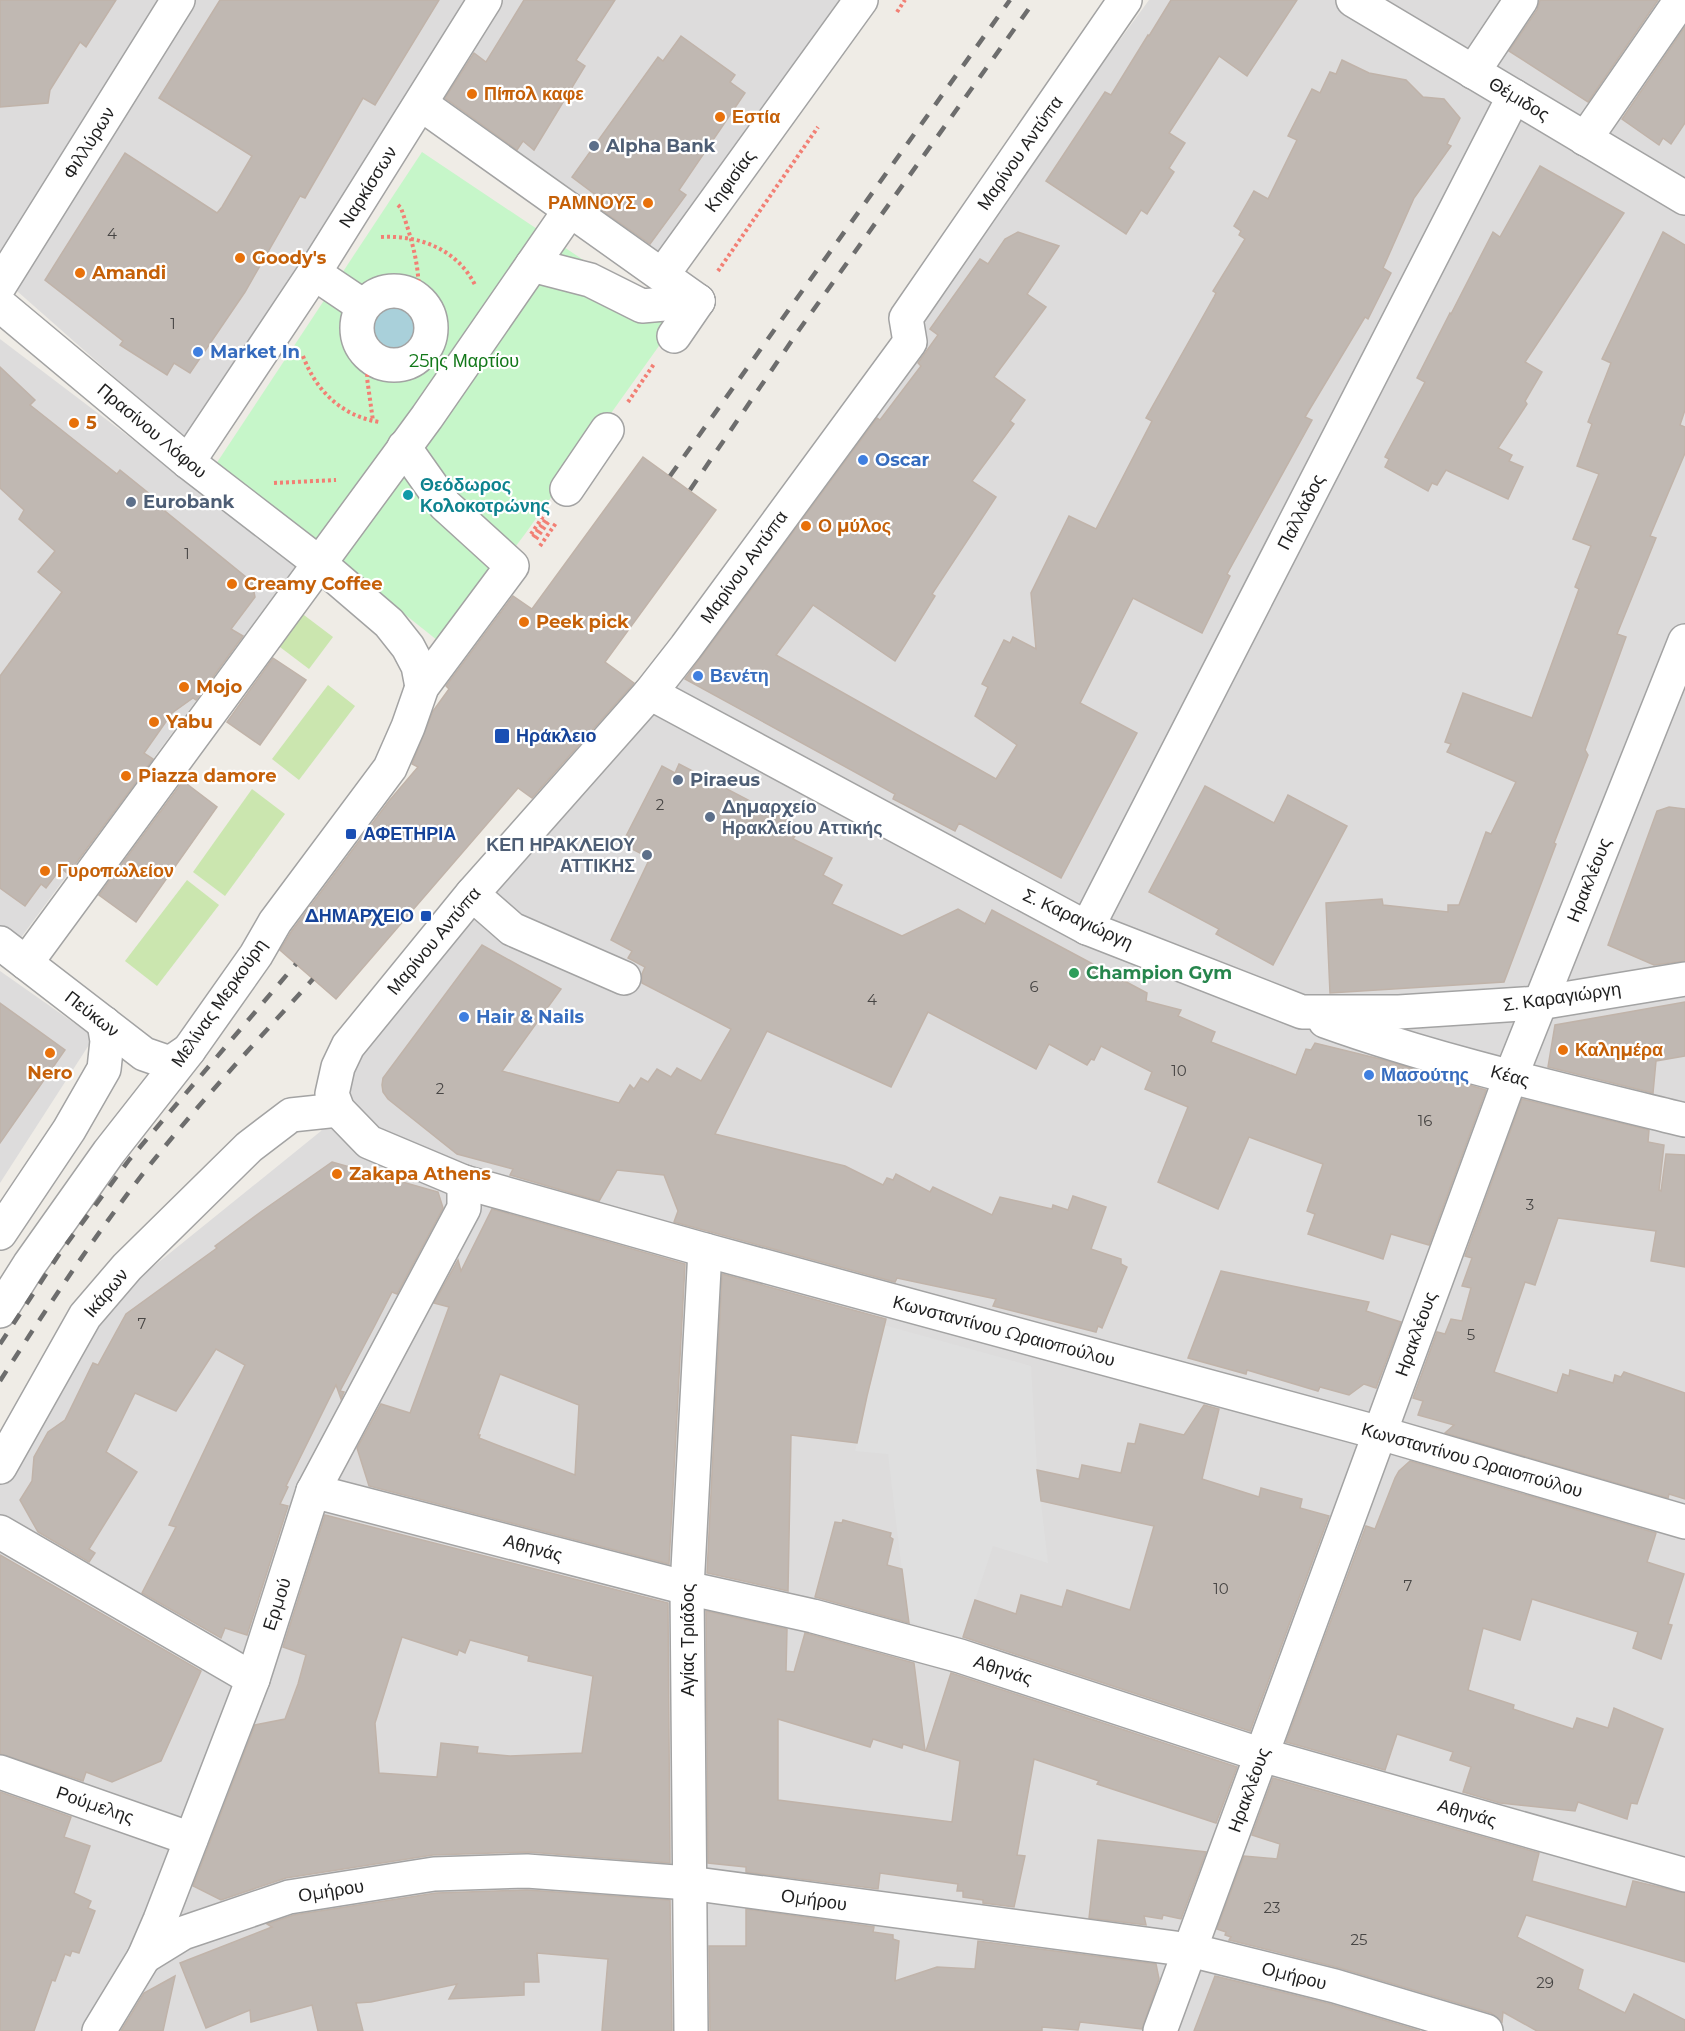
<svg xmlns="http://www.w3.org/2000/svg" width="1685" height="2031" viewBox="0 0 1685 2031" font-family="Montserrat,sans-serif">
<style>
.residential{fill:#dddcdc}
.grass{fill:#cbe6af}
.park{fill:#c6f6c9}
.parking{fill:#dfdfdf}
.water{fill:#a9d0da}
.building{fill:#c0b8b2;stroke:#c0b3a9;stroke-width:1.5;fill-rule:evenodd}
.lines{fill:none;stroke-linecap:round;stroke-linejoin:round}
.minor-casing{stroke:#a3a3a3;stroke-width:36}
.path{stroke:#f27f74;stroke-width:4;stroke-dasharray:3 3;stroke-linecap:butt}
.minor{stroke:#fff;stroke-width:33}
.rail{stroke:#6d6d6d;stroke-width:4.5;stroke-dasharray:12 12;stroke-linecap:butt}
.food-dot{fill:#e8710a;stroke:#fff;stroke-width:2}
.service-dot{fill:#5c6f8a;stroke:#fff;stroke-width:2}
.shop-dot{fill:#3f7fe0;stroke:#fff;stroke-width:2}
.culture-dot{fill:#0f9aa8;stroke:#fff;stroke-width:2}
.transit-dot{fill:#1a4fb4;stroke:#fff;stroke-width:2}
.leisure-dot{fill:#2e9e5b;stroke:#fff;stroke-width:2}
.labels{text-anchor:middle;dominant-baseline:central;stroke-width:4.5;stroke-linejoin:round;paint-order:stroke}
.number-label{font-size:15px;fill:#474544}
.food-label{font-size:18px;font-weight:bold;fill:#c56008;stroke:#fff;text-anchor:start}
.street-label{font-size:18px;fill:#1f1f1f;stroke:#fff}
.service-label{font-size:18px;font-weight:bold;fill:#4e5e75;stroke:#fff;text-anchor:start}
.shop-label{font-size:18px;font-weight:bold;fill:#366cbe;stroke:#fff;text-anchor:start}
.park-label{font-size:18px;fill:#127819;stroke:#fff}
.culture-label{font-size:18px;font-weight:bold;fill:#0d838f;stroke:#fff;text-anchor:start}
.transit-label{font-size:18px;font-weight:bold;fill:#164399;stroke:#fff;text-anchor:start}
.leisure-label{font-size:18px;font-weight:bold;fill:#27864d;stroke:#fff;text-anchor:start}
</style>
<rect width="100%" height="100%" fill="#efece6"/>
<g class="residential">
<polygon points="0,0 843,0 658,262 410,90 188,442 0,276"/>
<polygon points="1149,0 1685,0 1685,2031 0,2031 0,1480 92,1316 321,1131 357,1049 664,664"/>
<polygon points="0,339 297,564 0,966"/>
<polygon points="0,971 94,1037 0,1183"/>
</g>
<g class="grass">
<polygon points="296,609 333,637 309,669 272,641"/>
<polygon points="328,685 355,706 299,780 272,759"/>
<polygon points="252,789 285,814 225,896 193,872"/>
<polygon points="187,880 219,905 157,986 125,961"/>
</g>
<polygon class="park" points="422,152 676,322 525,534 442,644 216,464"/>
<polygon class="parking" points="884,1325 1031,1366 1037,1469 1048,1563 993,1546 962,1639 908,1621 888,1454 855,1451"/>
<circle class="water" cx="393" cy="329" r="23"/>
<g class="building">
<polygon points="0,0 116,0 86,47 80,42 50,90 48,103 0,107"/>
<polygon points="220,0 439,0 375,105 363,98 305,198 300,196 245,292 190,373 174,363 167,375 120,345 123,341 45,280 125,153 217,213 222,207 252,156 159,98"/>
<polygon points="524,0 615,0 576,60 585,66 534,150 523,141 517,150 445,98 474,53 486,62"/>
<polygon points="1171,0 1297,0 1247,76 1219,56 1169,133 1185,143 1169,168 1174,172 1147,214 1141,210 1126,234 1046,181 1105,92 1111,95 1148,35 1149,36"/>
<polygon points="1540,0 1658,0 1588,102 1509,51 1537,10"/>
<polygon points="1685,27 1685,123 1671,144 1663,138 1659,145 1622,119"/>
<polygon points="681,36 735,75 730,82 745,93 679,190 686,195 650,244 596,206 601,199 572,177 658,57 663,61"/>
<polygon points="1342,60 1369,73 1406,80 1423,97 1444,99 1460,118 1447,144 1451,146 1414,198 1383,268 1391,273 1368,319 1365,317 1305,417 1312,420 1227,574 1230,576 1202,633 1133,598 1080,703 1137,733 1061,878 959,823 955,831 893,799 895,794 685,679 877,418 880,420 921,366 918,363 938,335 930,329 980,259 988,264 1005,239 1018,232 1059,246 1027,294 1046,307 994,377 1025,400 1010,421 1014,424 972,481 996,497 932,594 935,596 895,661 813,605 776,655 996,779 1017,745 975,716 988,687 982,684 1004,640 1010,643 1013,637 1036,649 1031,593 1069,516 1096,529 1152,421 1146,418 1214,297 1216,293 1213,291 1245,239 1239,235 1241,231 1234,226 1254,191 1268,199 1297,140 1288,136 1312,89 1320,93 1330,72 1336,74"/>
<polygon points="1540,166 1624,213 1525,362 1542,372 1525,401 1527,404 1498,448 1512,455 1509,461 1523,467 1508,499 1446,470 1437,485 1432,483 1428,491 1385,467 1389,459 1385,457 1425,382 1417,378 1450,313 1451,314 1493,232 1500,237"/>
<polygon points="1663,232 1685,245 1685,410 1680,425 1685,427 1685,453 1650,536 1656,538 1617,634 1626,637 1585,750 1588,755 1554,843 1556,844 1504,982 1330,993 1326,903 1382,899 1383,905 1448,912 1448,905 1459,905 1486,832 1491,834 1516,782 1447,752 1451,744 1445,742 1463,693 1532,718 1579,589 1575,587 1591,546 1573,539 1599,474 1577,466 1592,424 1588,422 1611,363 1602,359"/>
<polygon points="0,367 35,400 30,405 117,474 120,470 167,508 165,511 252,582 255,597 231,629 243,636 196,700 193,698 172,713 144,753 153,759 68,874 61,868 46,888 41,884 25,906 0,888 0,676 62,592 38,572 55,551 19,519 24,510 0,488"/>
<polygon points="643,457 716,510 605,662 634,683 532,798 518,788 336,999 280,950 291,932 389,801 418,767 412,764 433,711 449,689 446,686 513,596 532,609"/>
<polygon points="273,658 306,680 260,745 227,722"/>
<polygon points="679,764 800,827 793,839 832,858 823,875 842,885 832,904 902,936 958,909 985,924 992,910 1147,993 1146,1001 1181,1010 1178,1016 1215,1032 1211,1042 1296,1075 1306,1049 1311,1050 1315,1043 1380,1059 1486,1090 1429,1245 1391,1234 1383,1259 1308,1234 1315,1214 1307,1211 1323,1164 1249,1137 1218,1209 1158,1182 1188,1107 1145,1089 1152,1072 1101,1046 1094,1060 1091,1059 1087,1065 1049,1044 1036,1069 928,1012 891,1087 767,1031 715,1134 845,1166 883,1185 887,1178 893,1180 896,1174 930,1192 933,1187 992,1215 1000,1197 1052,1209 1053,1205 1068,1210 1073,1196 1106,1207 1091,1249 1121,1259 1121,1264 1127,1267 1102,1328 1098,1326 1096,1332 993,1306 996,1299 897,1278 895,1282 674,1222 678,1211 664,1175 617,1170 599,1201 510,1175 513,1169 457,1154 388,1099 383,1092 382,1085 383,1078 482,945 561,989 502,1071 619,1103 630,1085 634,1089 641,1078 648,1082 657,1069 671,1077 677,1068 701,1081 731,1029 642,983 642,974 645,967 628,958 632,951 611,940 650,858 622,844 662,766 675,773"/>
<polygon points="183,781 217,807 136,922 99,895"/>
<polygon points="1205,786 1274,823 1288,795 1347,826 1273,965 1216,934 1219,929 1149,892"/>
<polygon points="1669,807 1685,809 1685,961 1654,965 1608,945 1657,811"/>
<polygon points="1685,1002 1685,1056 1656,1061 1653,1093 1548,1067 1555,1025"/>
<polygon points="0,1003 65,1050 0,1143"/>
<polygon points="1522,1099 1649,1130 1648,1142 1664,1145 1659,1190 1661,1191 1666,1154 1685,1155 1685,1267 1651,1261 1656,1231 1558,1218 1535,1285 1525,1282 1494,1372 1557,1393 1563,1374 1569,1376 1570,1370 1613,1383 1615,1375 1621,1377 1624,1372 1685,1393 1685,1499 1669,1494 1668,1498 1445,1433 1454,1425 1418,1415 1423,1401 1413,1398 1437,1332 1445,1334 1451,1319 1462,1321 1471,1288 1462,1286 1472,1258 1465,1256"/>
<polygon points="332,1162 438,1192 443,1208 397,1294 392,1292 374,1327 340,1391 344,1392 341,1399 336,1385 286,1486 288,1487 280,1504 288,1506 247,1635 225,1628 221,1638 142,1593 176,1527 169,1525 245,1365 216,1349 176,1411 135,1393 106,1452 137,1472 89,1549 95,1553 89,1562 38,1532 20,1500 32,1481 34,1457 48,1432 65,1420 93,1363 98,1365 126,1314 217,1248 215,1246 262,1211"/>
<path d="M492,1209L685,1264L669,1564L369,1486L357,1448L381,1404L410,1413L449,1307L434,1303L458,1260L461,1271ZM500,1374L579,1405L575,1475L479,1438L480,1435H478Z"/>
<polygon points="1221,1271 1369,1302 1366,1311 1401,1322 1376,1388 1364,1384 1349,1395 1320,1387 1318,1391 1247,1370 1246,1374 1188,1358"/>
<polygon points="722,1274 886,1319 867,1396 857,1443 791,1435 788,1591 707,1573"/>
<polygon points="1204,1405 1219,1409 1202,1479 1259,1497 1261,1488 1302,1499 1300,1508 1329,1516 1250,1731 963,1637 975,1600 1016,1614 1021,1595 1062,1607 1067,1590 1130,1610 1154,1526 1041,1501 1037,1470 1079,1479 1082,1465 1121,1473 1128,1443 1135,1444 1140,1424 1184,1435"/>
<polygon points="1410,1461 1656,1533 1647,1562 1684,1574 1668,1624 1672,1625 1661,1659 1633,1648 1638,1632 1532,1599 1520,1640 1483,1628 1468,1690 1514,1705 1513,1709 1573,1729 1577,1718 1608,1728 1614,1708 1663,1729 1637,1804 1631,1803 1627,1819 1578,1802 1575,1811 1500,1803 1463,1792 1471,1767 1450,1760 1453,1752 1397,1734 1385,1770 1286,1742 1366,1526 1375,1529 1395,1478 1399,1471"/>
<path d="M325,1515L668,1603L670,1863L528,1852L433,1855L286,1878L221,1900L193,1886L255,1725L285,1719L298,1684L306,1655L283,1647ZM402,1637L457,1655L459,1650L465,1653L470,1640L529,1656L528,1661L593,1676L582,1753L510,1756L477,1753L478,1747L441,1743L437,1777L379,1773L375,1723Z"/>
<polygon points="843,1520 891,1533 890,1537 893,1539 887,1565 902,1569 909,1623 815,1597 835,1522 842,1523"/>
<polygon points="0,1555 201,1671 161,1761 112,1782 86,1772 83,1781 0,1754"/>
<polygon points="706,1611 787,1629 786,1671 794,1672 805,1633 914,1663 925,1751 903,1744 902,1748 873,1739 870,1747 778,1719 778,1800 952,1822 960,1761 926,1751 951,1673 1237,1767 1216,1823 1097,1784 1099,1781 1034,1759 1017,1855 1025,1856 1014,1907 983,1903 983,1900 963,1897 963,1891 957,1891 958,1884 880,1873 878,1889 746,1872 746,1867 708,1863"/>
<polygon points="1273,1778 1539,1853 1532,1881 1626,1907 1633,1881 1685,1893 1685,1962 1526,1915 1517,1937 1583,1970 1578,1989 1625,2013 1634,1994 1685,2020 1685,2031 1537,2031 1503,2012 1502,2022 1491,2013 1340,1968 1229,1940 1231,1937 1225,1935 1226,1932 1217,1929 1244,1856 1277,1859 1280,1844 1252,1835"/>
<polygon points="0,1792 71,1817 64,1837 90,1846 74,1893 91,1901 88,1908 95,1911 79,1953 72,1951 70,1956 65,1954 55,1981 52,1980 34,2031 0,2031"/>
<polygon points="1098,1840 1206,1852 1181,1919 1163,1915 1162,1919 1144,1916 1146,1925 1089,1918"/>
<polygon points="527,1890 670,1900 672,2031 602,2031 608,1959 537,1953 539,1982 524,1982 524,1995 449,1999 457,1984 371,2002 356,2003 363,2031 318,2031 312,2005 251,2022 250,2010 206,2028 180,1963 272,1927 267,1924 294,1915 436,1893"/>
<polygon points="746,1909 874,1927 873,1932 893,1935 893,1939 899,1941 895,1981 937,1967 975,1969 978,1941 1156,1964 1159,1979 1142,2029 1080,2022 1078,2030 1042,2027 1042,2031 710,2031 709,1946 746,1946"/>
<polygon points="175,1976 163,2031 121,2031 144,1993"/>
<polygon points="1215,1976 1330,2004 1420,2031 1194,2031"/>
</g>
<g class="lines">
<g class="minor-casing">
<g id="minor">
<polyline points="1125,0 906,318 910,342 686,647 650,693 472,894 348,1046 338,1067 332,1094 338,1110 369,1142 464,1182 705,1250 1380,1433 1685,1522"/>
<polyline points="1353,0 1685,198"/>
<polyline points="1473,72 1521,0"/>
<polyline points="421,104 698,301"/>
<polyline points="1585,139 1681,0"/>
<polyline points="532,265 590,280 642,306 698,301"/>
<polyline points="314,273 363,306"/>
<polyline points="663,274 861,0"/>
<polyline points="0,285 178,0"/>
<circle cx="394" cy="328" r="37"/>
<polyline points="0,305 188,462 319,563 389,623 408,647 418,666 422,687"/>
<polyline points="674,336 698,301"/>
<polyline points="188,462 314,273 485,0"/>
<polyline points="567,489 607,430"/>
<polyline points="650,693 1087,928 1302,1012 1399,1012 1539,1003 1685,979"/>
<polyline points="472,894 512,929 624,978"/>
<polyline points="1087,928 1514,96"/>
<polyline points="0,943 144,1054 170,1063 189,1050"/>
<polyline points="26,963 427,417 570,210"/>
<path d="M1325,1021C1442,1063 1564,1090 1685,1120"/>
<polyline points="0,1233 69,1130 104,1069 107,1041 104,1023"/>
<polyline points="0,1311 29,1265 109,1152 189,1050 256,955 275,922 390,768 408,727 422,687 512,566 445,505 404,447"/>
<polyline points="0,1467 85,1316 127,1267 249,1147 291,1115 338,1110"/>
<polyline points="313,1491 687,1588 813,1616 960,1656 1262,1755 1685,1875"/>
<polyline points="0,1532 253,1679"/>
<polyline points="0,1772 191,1839"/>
<polyline points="144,1957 183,1933 289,1897 434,1874 527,1871 689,1883 1190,1950 1335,1986 1486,2031"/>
<polyline points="99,2031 144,1957 160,1920 253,1679 313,1491 464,1208 464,1182"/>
<polyline points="691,2031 687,1588 705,1250"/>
<polyline points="1160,2031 1511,1076 1685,641"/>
</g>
</g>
<g class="path">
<polyline points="897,12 905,0"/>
<path d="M398,205L401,208C411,237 421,268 418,299"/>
<path d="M381,237C419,235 457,249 475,285"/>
<polyline points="718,271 818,127"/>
<path d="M303,356C316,391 342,416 379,422"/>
<polyline points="369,356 367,378 373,421"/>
<polyline points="628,402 654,364"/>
<polyline points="274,483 336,480"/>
<polyline points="531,534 544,515"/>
<polyline points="533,537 546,519"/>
<polyline points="536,539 549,521"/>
<polyline points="540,546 556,523"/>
</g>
<use href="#minor" class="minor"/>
<g class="rail">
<polyline points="670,476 1010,0"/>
<polyline points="690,490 799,330 1035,0"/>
<polyline points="0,1344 62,1250 129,1160 296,964"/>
<path d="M0,1381C46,1309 93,1238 145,1171C198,1104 256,1042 313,979"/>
</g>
</g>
<g class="food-dot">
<circle cx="472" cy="94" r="6"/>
<circle cx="720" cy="117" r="6"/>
<circle cx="648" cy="203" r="6"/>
<circle cx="240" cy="258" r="6"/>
<circle cx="80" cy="273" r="6"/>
<circle cx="74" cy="423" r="6"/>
<circle cx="806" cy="526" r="6"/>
<circle cx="232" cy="584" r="6"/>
<circle cx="524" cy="622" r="6"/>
<circle cx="184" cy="687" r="6"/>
<circle cx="154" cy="722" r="6"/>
<circle cx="126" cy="776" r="6"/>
<circle cx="45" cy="871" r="6"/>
<circle cx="1563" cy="1050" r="6"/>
<circle cx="50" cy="1053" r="6"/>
<circle cx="337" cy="1174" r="6"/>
</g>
<g class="service-dot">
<circle cx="594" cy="146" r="6"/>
<circle cx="131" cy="502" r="6"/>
<circle cx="678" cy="780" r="6"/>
<circle cx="710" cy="817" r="6"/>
<circle cx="647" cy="855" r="6"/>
</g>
<g class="shop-dot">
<circle cx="198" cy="352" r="6"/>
<circle cx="863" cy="460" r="6"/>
<circle cx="698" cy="676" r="6"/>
<circle cx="464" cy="1017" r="6"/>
<circle cx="1369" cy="1075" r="6"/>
</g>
<circle class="culture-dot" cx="408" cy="495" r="6"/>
<g class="transit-dot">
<rect x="494" y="728" width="16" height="16" rx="3"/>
<rect x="345" y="828" width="12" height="12" rx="3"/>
<rect x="420" y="910" width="12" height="12" rx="3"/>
</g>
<circle class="leisure-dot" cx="1074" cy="973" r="6"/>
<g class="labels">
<g class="number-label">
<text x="112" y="233">4</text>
<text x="173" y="323">1</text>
<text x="187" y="553">1</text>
<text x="660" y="804">2</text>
<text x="1034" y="986">6</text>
<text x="872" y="999">4</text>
<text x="1179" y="1070">10</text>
<text x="440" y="1088">2</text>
<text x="1425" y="1120">16</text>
<text x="1530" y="1204">3</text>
<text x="142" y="1323">7</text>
<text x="1471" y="1334">5</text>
<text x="1408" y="1585">7</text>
<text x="1221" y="1588">10</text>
<text x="1272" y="1907">23</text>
<text x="1359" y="1939">25</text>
<text x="1545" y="1982">29</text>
</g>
<g class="food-label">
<text x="484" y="94">Πίπολ καφε</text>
<text x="732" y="117">Εστία</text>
<text x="636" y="203" text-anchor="end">ΡΑΜΝΟΥΣ</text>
<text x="252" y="258">Goody's</text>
<text x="92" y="273">Amandi</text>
<text x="86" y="423">5</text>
<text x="818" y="526">Ο μύλος</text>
<text x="244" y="584">Creamy Coffee</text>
<text x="536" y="622">Peek pick</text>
<text x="196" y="687">Mojo</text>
<text x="166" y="722">Yabu</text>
<text x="138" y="776">Piazza damore</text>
<text x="57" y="871">Γυροπωλείον</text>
<text x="1575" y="1050">Καλημέρα</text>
<text x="50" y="1073" text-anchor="middle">Nero</text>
<text x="349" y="1174">Zakapa Athens</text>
</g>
<g class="street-label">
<text transform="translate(1519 99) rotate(31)">Θέμιδος</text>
<text transform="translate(89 143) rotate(-58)">Φιλλύρων</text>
<text transform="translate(1020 153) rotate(-55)">Μαρίνου Αντύπα</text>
<text transform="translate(730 181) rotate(-54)">Κηφισίας</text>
<text transform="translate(368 187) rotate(-58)">Ναρκίσσων</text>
<text transform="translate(152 431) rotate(40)">Πρασίνου Λόφου</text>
<text transform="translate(1301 512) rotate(-63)">Παλλάδος</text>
<text transform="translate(744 567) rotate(-54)">Μαρίνου Αντύπα</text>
<text transform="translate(1589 880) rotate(-68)">Ηρακλέους</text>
<text transform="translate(1078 919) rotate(25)">Σ. Καραγιώργη</text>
<text transform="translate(434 941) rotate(-50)">Μαρίνου Αντύπα</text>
<text transform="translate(1562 997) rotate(-8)">Σ. Καραγιώργη</text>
<text transform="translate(219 1003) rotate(-55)">Μελίνας Μερκούρη</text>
<text transform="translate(92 1014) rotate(38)">Πεύκων</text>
<text transform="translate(1510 1076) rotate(15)">Κέας</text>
<text transform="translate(106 1293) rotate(-50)">Ικάρων</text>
<text transform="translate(1004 1331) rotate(15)">Κωνσταντίνου Ωραιοπούλου</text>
<text transform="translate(1416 1334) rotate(-70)">Ηρακλέους</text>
<text transform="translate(1472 1460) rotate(16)">Κωνσταντίνου Ωραιοπούλου</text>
<text transform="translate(533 1548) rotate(15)">Αθηνάς</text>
<text transform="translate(277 1604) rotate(-72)">Ερμού</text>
<text transform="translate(688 1640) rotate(-90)">Αγίας Τριάδος</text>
<text transform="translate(1003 1670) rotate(18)">Αθηνάς</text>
<text transform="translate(1249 1790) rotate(-70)">Ηρακλέους</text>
<text transform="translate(95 1805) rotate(19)">Ρούμελης</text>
<text transform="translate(1467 1813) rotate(16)">Αθηνάς</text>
<text transform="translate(331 1891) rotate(-9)">Ομήρου</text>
<text transform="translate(814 1900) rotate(8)">Ομήρου</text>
<text transform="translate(1294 1976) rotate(14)">Ομήρου</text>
</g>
<g class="service-label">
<text x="606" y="146">Alpha Bank</text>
<text x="143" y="502">Eurobank</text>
<text x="690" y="780">Piraeus</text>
<text x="722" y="807">Δημαρχείο<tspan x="722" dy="21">Ηρακλείου Αττικής</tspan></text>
<text x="635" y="845" text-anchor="end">ΚΕΠ ΗΡΑΚΛΕΙΟΥ<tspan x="635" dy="21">ΑΤΤΙΚΗΣ</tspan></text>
</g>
<g class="shop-label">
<text x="210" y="352">Market In</text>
<text x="875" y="460">Oscar</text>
<text x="710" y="676">Βενέτη</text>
<text x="476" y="1017">Hair &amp; Nails</text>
<text x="1381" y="1075">Μασούτης</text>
</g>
<g class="park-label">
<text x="464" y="361">25ης Μαρτίου</text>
</g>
<g class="culture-label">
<text x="420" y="485">Θεόδωρος<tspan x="420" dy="21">Κολοκοτρώνης</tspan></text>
</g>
<g class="transit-label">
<text x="516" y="736">Ηράκλειο</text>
<text x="363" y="834">ΑΦΕΤΗΡΙΑ</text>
<text x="414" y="916" text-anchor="end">ΔΗΜΑΡΧΕΙΟ</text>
</g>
<g class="leisure-label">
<text x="1086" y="973">Champion Gym</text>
</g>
</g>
</svg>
